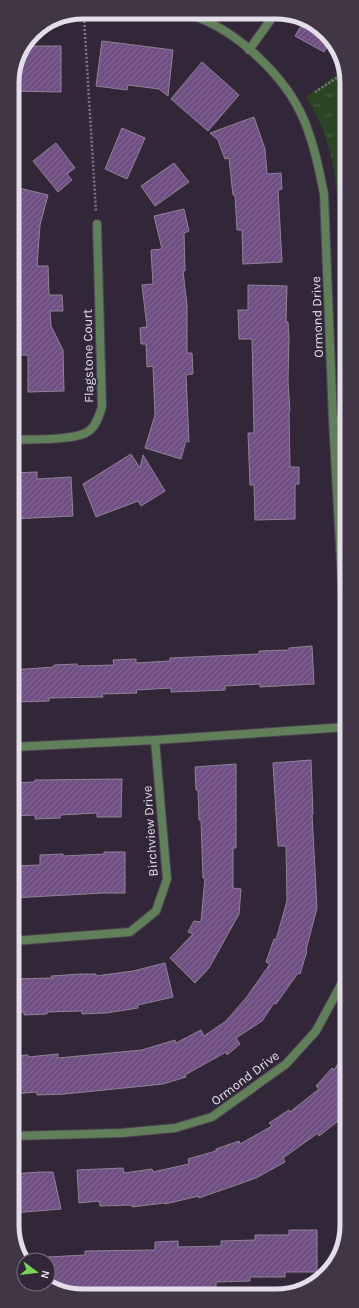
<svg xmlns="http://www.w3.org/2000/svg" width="359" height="1308" viewBox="0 0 359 1308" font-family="Karla,sans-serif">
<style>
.park{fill:url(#park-tufts)}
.building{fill:url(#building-hatch);stroke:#908398}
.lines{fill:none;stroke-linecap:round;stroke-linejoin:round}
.street-casing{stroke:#4e4454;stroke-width:10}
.path{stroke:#7d7583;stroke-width:2.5;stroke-dasharray:2 2;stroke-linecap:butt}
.street{stroke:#617f58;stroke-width:8}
.labels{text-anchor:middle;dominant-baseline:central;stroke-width:3.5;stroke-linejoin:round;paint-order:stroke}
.street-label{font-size:13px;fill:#e4dee9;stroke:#322738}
.rim{fill:none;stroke:#e4dee9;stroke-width:5}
</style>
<defs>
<pattern id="park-tufts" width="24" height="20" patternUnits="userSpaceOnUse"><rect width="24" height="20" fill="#2b4424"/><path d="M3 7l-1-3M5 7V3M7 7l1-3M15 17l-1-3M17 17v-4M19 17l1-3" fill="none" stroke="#4a5f44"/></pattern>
<pattern id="building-hatch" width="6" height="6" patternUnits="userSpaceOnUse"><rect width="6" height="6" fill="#704f83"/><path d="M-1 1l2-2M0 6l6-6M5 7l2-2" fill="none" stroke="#846895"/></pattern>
</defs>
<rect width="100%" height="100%" fill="#322738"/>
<path class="park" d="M344,69L346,74V230H340C337,181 333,139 306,97Z"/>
<g class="building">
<polygon points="304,21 329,36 331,40 324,52 295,36"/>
<polygon points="102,41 173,50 168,96 159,89 128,85 127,90 96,86"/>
<polygon points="27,46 61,46 61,92 12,91 12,79"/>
<polygon points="202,62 239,95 208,131 171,99"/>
<polygon points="254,117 265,149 267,174 281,173 282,189 278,190 282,262 243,264 242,230 237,230 235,195 233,195 229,158 225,159 218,140 210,133"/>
<polygon points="122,128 145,138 127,179 105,169"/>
<polygon points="56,143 75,168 67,174 72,180 58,192 33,161"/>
<polygon points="174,163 189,182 155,206 141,186"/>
<polygon points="15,187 48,195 40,225 37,266 48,266 49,295 62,295 63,311 50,311 51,326 63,350 64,391 28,392 28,355 20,355 20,325 14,325 13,296 19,296 19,254 12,254 12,196"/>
<polygon points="184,209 189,231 184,233 185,271 183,271 187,305 187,353 192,353 193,374 186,375 189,442 186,441 181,459 145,448 155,415 153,366 147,367 146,344 141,344 140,328 147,327 142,285 153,284 151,250 162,249 154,216"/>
<polygon points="248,285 287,286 286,322 288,322 289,337 288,381 290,411 289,411 290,467 299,467 299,484 295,484 295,519 255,520 254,485 250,485 248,433 254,433 252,339 239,339 238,310 248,310"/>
<polygon points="131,454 140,468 143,455 165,491 141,506 138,501 96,517 83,484"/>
<polygon points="37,472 37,479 71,477 73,516 12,519 12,473"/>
<polygon points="312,646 314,684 260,687 260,684 225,686 225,690 202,691 171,692 171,688 136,690 137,693 102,694 103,697 49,698 49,701 12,702 12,670 54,667 54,665 77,664 77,666 114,665 113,660 136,659 136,663 170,661 170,658 259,654 259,651 289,650 289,648"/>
<polygon points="311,760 313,814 312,814 317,908 306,950 307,951 300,974 298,973 276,1004 274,1003 262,1021 236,1038 240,1044 227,1055 226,1052 185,1075 186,1077 163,1084 65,1094 37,1095 37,1092 13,1094 13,1056 28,1055 28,1057 58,1054 58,1058 142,1050 175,1040 176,1043 201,1030 204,1036 226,1021 246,998 270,964 266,962 274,939 276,940 287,901 286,846 278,846 273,763"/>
<polygon points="236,764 236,848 233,848 233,888 241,889 239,914 209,968 195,983 170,958 193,934 188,932 194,921 201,922 205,878 203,878 201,820 199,820 198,790 196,790 195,767"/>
<polygon points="122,779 121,817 97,817 97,813 60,815 60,818 35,819 35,815 12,816 12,783 35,782 35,780"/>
<polygon points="104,852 125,852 125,893 104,893 12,898 12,866 40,865 40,855 63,854 63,856 104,854"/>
<polygon points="165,963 173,997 138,1005 138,1008 106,1013 82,1014 82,1011 47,1012 47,1014 24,1015 24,1012 13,1012 13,979 52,978 51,976 81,974 96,974 96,976 133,971"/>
<polygon points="347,1051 347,1114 319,1136 318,1133 283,1158 285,1162 256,1178 199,1198 199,1196 165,1204 164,1203 132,1207 132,1205 100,1206 99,1201 79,1203 77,1170 123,1168 124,1173 152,1169 153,1172 189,1164 188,1159 216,1151 216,1149 239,1141 240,1144 272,1126 269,1123 289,1110 290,1112 319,1089 316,1086 332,1068 334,1070"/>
<polygon points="40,1172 53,1172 61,1209 13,1213 13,1174"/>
<polygon points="289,1230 317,1230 317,1272 285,1272 285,1277 250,1277 250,1281 216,1282 216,1289 147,1293 68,1294 50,1283 48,1257 85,1255 85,1251 155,1250 155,1242 178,1241 178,1247 221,1246 221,1241 255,1240 255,1235 289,1235"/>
</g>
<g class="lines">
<g class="street-casing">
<g id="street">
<path d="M193,16C237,30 286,77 304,120C314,144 319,169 324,194L333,420L347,672"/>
<polyline points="249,50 274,15"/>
<polyline points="333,420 347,420"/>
<path d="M12,440C30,439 76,441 89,431C97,425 99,415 102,407L97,224"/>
<polyline points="12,747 155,740 347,727"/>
<polyline points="13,941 130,932 156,911 167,879 155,740"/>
<polyline points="13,1136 121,1133 175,1128 212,1117 286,1064 316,1031 344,979 347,969"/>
</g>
</g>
<g class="path">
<polyline points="84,17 96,212"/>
<polyline points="315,92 346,72"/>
<polyline points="344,173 346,172"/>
</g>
<use href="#street" class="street"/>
</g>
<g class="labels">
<g class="street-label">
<text transform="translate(317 317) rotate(-92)">Ormond Drive</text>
<text transform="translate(88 356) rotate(-91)">Flagstone Court</text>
<text transform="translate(150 831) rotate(-94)">Birchview Drive</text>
<text transform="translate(245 1078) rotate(-37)">Ormond Drive</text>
</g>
</g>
<path d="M0 0H359V1308H0ZM83 19H276A64 64 0 0 1 340 83V1225A64 64 0 0 1 276 1289H83A64 64 0 0 1 19 1225V83A64 64 0 0 1 83 19Z" fill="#403646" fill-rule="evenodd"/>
<path class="rim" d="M83 19H276A64 64 0 0 1 340 83V1225A64 64 0 0 1 276 1289H83A64 64 0 0 1 19 1225V83A64 64 0 0 1 83 19Z"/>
<g transform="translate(36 1272) rotate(105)"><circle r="19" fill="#322738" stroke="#79707f"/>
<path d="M0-3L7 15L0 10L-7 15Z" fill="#78d258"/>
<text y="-6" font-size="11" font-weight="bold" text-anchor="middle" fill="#e4dee9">N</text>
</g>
</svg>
